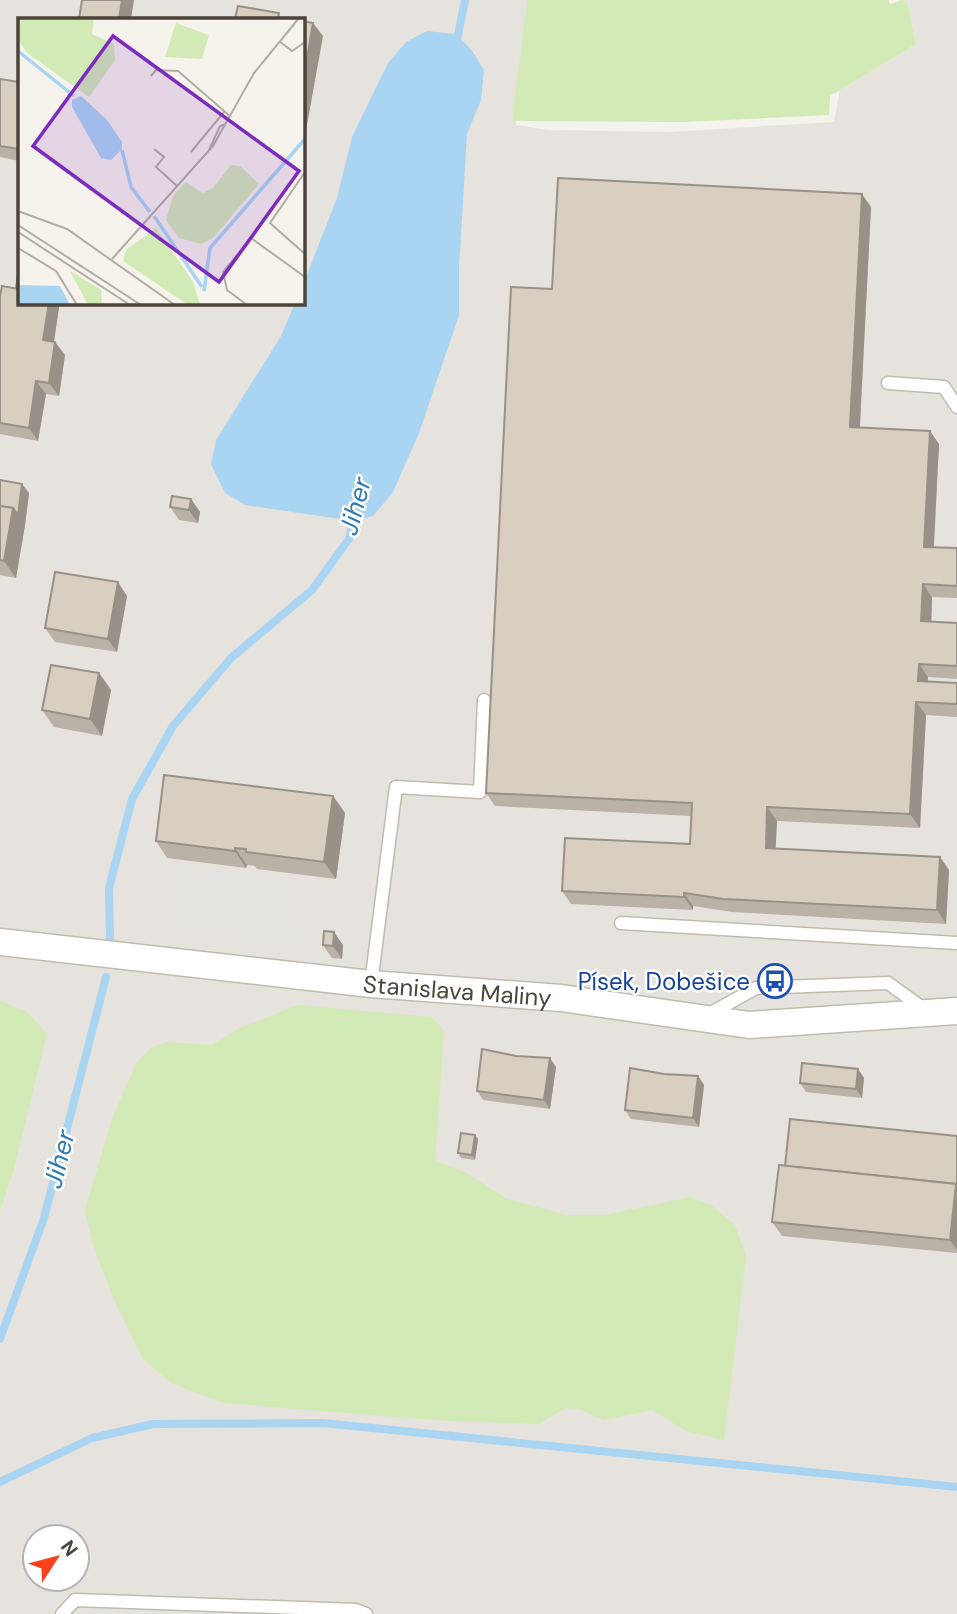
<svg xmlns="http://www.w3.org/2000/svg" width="957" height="1614" viewBox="0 0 957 1614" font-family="'DM Sans',sans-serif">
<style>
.industrial{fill:#e6e2dd;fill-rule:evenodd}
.green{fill:#d2eab5}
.parking{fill:#e5e3e0}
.water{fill:#a9d4f2}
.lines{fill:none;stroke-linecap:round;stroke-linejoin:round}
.stream{stroke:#a9d4f2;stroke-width:8}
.lane-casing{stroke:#c2bbae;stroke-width:15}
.street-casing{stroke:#c2bbae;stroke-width:29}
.lane{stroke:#fff;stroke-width:12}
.street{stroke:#fff;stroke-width:26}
.wall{fill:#bab2a6}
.shaded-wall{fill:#979187}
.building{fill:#d8cfc1;stroke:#979187;stroke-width:2}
.labels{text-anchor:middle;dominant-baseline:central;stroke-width:5;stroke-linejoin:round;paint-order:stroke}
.transit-label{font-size:24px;fill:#164399;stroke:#fff;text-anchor:end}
.street-label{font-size:24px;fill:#4b4439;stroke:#fff}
.water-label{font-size:26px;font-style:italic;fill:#2e7ab2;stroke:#fff}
.inset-river{fill:none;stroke:#a9d4f2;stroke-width:3.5}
.inset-road{fill:none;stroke:#b2ada4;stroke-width:2}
.view{fill:#7b2cbf;fill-opacity:0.15;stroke:#7b2cbf;stroke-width:3.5}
.inset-edge{fill:none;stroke:#4b4439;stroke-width:3.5}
</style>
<rect width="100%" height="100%" fill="#f6f3ec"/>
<path class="industrial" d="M0,0H527L513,120L516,121V125L549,130L669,132L834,122L840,90L916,44L907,2L902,0H957V1614H0ZM19,19H303V303H19ZM35,1537H77V1579H35Z"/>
<g class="green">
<polygon points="527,0 888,0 890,4 902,0 907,1 916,44 830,96 829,115 684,122 512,121"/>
<polygon points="0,1001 27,1012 47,1034 13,1172 0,1211"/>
<polygon points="297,1005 431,1017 444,1030 435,1161 465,1172 507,1199 567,1215 605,1215 691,1197 711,1205 735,1225 746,1256 724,1440 686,1431 652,1410 603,1420 580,1409 565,1408 539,1424 446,1421 224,1403 171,1383 143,1359 114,1300 93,1245 85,1210 113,1116 137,1062 152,1047 167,1042 212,1045 238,1029"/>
</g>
<polygon class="parking" points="176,867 300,883 295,925 316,928 313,948 168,929"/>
<polygon class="water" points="427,31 455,34 471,49 484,70 481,100 467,134 459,268 459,315 419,433 393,492 373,516 354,521 245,505 225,493 211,464 216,440 281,336 295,303 303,303 303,285 337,198 352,137 388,63 406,42"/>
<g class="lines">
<g class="stream">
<polyline points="456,45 465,0"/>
<polyline points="110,938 109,888 132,799 173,726 231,658 312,590 349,539 355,513"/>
<polyline points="0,1339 44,1218 106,977"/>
<polyline points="0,1482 92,1438 153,1424 323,1423 957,1487"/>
</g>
<g class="lane-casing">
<g id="lane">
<polyline points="888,383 944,387 957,407"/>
<polyline points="621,923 957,943"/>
<polyline points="371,984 396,787 480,792 484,700"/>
<polyline points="709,1014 756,988 888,983 924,1009"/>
<polyline points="62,1614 75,1600 356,1610 366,1614"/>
</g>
</g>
<g class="street-casing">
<g id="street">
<path id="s1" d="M0,942L371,984L561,998L749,1025L957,1011"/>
</g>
</g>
<use href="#lane" class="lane"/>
<use href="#street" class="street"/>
</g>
<g class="wall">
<polygon points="0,79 19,82 19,161 0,157"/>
<polygon points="871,207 860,427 939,444 934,547 957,548 957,598 932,597 931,622 957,623 957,679 928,677 928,682 957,683 957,717 926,715 920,828 777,821 775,849 940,857 949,870 946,924 732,912 700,907 693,906 693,910 571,904 562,891 690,844 691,816 495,806 486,793 552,289"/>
<polygon points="16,289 19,303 59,303 59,307 54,342 55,342 65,355 59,396 46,394 38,441 0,434 0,296"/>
<polygon points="0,480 22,484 29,493 25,525 16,578 0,575"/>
<polygon points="191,499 200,512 198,523 179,520 170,507"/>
<polygon points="127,596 117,652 55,642 45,628"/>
<polygon points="99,673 111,690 102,736 54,727 42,710"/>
<polygon points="333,796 345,813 336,879 257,869 255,866 247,865 246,868 167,858 156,841"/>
<polygon points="323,945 343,945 342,959 332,958"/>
<polygon points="556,1067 550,1109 483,1100 477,1091"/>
<polygon points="858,1069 864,1078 862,1098 806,1092 800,1083"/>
<polygon points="664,1074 698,1076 704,1085 699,1127 631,1119 625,1110"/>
<polygon points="957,1136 957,1253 782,1236 772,1222 785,1166"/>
<polygon points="478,1139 475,1160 461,1158 458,1153"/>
</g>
<g class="shaded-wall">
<polygon points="122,0 134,0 131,19 119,19"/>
<polygon points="313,23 323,36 303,147 303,82"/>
<polygon points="862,194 871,207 859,440 850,427"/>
<polygon points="49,303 59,303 59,307 52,354 43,340"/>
<polygon points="55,342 65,355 59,396 49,383"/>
<polygon points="36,381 46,394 38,441 29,428"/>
<polygon points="930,431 939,444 933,560 924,547"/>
<polygon points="22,484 29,493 25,525 16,578 4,561 13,508"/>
<polygon points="191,499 200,512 198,523 189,510"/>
<polygon points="118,582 127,596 117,652 108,639"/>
<polygon points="923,584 932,597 931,635 921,621"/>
<polygon points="919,664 928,677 927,694 918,681"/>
<polygon points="99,673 111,690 102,736 90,719"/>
<polygon points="916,702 926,715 920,828 910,814"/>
<polygon points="333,796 345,813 336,879 324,862"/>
<polygon points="767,807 777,821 775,861 766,848"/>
<polygon points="235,848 247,865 246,868 235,851"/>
<polygon points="940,857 949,870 946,924 937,910"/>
<polygon points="684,893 693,906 693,910 684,897"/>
<polygon points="334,932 343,945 342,959 333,946"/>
<polygon points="550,1058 556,1067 550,1109 544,1100"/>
<polygon points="858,1069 864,1078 862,1098 856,1089"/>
<polygon points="698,1076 704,1085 699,1127 693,1118"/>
<polygon points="475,1135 478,1139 475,1160 472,1155"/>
<polygon points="956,1184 957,1186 957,1250 950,1240"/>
</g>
<g class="building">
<polygon points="82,0 122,0 119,19 79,19"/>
<polygon points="238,6 279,13 278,19 235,19"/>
<polygon points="303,21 313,23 303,82"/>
<polygon points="0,79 19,82 19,149 0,146"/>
<polygon points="558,178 862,194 850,427 930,431 924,547 957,548 957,586 923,584 921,621 957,623 957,666 919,664 918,681 957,683 957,704 916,702 910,814 767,807 766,848 940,857 937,910 723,899 691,894 684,893 684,897 562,891 565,838 690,844 692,803 486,793 511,287 552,289"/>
<polygon points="19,268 19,289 16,288"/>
<polygon points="2,286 19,289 19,303 49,303 43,340 55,342 49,383 36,381 29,428 0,423 0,296"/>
<polygon points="0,480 22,484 18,515 13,508 0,506"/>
<polygon points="172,496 191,499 189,510 170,507"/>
<polygon points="0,506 13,508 4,561 0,560"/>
<polygon points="55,572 118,582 108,639 45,628"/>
<polygon points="51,665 99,673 90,719 42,710"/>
<polygon points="164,775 333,796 324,862 246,852 246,849 235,848 235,851 156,841"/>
<polygon points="324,931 334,932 333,946 323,945"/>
<polygon points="482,1049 516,1056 550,1058 544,1100 477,1091"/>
<polygon points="802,1063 858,1069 856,1089 800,1083"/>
<polygon points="630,1068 664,1074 698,1076 693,1118 625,1110"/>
<polygon points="790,1119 957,1136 957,1186 956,1184 785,1166"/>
<polygon points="461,1133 475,1135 472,1155 458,1153"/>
<polygon points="779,1165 956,1184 950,1240 772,1222"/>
</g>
<defs>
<g id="bus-ring" transform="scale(1.75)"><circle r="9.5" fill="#fff" stroke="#1a4fb4" stroke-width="1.5"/><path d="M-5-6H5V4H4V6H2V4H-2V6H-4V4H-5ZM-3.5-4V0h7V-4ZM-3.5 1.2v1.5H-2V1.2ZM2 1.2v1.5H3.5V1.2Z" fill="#1a4fb4"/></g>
</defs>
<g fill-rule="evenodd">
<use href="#bus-ring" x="775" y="981"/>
</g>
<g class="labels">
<g class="transit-label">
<text x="750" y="981">Písek, Dobešice</text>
</g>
<g class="street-label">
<text stroke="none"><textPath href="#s1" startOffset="460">Stanislava Maliny</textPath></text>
</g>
<g class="water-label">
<text transform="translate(355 506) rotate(-75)">Jiher</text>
<text transform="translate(59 1159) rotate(-76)">Jiher</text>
</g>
</g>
<g transform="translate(18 18)">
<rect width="287" height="287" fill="#f6f3ec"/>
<path d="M0,0H76L74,16L96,26L97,42L71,79L9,35L0,21ZM158,5L191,17L184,41L147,39ZM213,147L222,148L241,166L195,220L183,226L161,220L148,202L155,178L168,164L185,175L195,170ZM138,210L175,264L182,287H170L105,243L108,232ZM52,253L83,272L84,287H70Z" fill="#d2eab5"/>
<path d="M63,78L89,102L104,124V131L93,142L83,140L54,89V82ZM0,267L42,268L52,287H0Z" fill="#a9d4f2"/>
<path class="inset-river" d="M0,33L56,78M104,132L113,169L132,194M136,198L184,269M186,273L192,230L287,121"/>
<path class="inset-road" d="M261,23L274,33L287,24M133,58L138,52L160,53L213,99M136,131L146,139L138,149L159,168M191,132L202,108L208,106M173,134L206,94M287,154L252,205L287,236M0,193L49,211L157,287M0,207L123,287M0,214L112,287M0,230L38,253L59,287M94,241L195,128L236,55L281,0M229,287L209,272L205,254L233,220L287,259"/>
<path class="view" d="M95,18L281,153L201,264L15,128Z"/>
<rect width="287" height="287" class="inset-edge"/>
</g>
<g transform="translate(56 1558) rotate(54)"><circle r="33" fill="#ffffff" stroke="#b7b4b0" stroke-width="2"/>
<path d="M0-5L12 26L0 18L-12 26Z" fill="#fc3f1d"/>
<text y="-10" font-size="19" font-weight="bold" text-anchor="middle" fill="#4b4439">N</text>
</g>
</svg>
